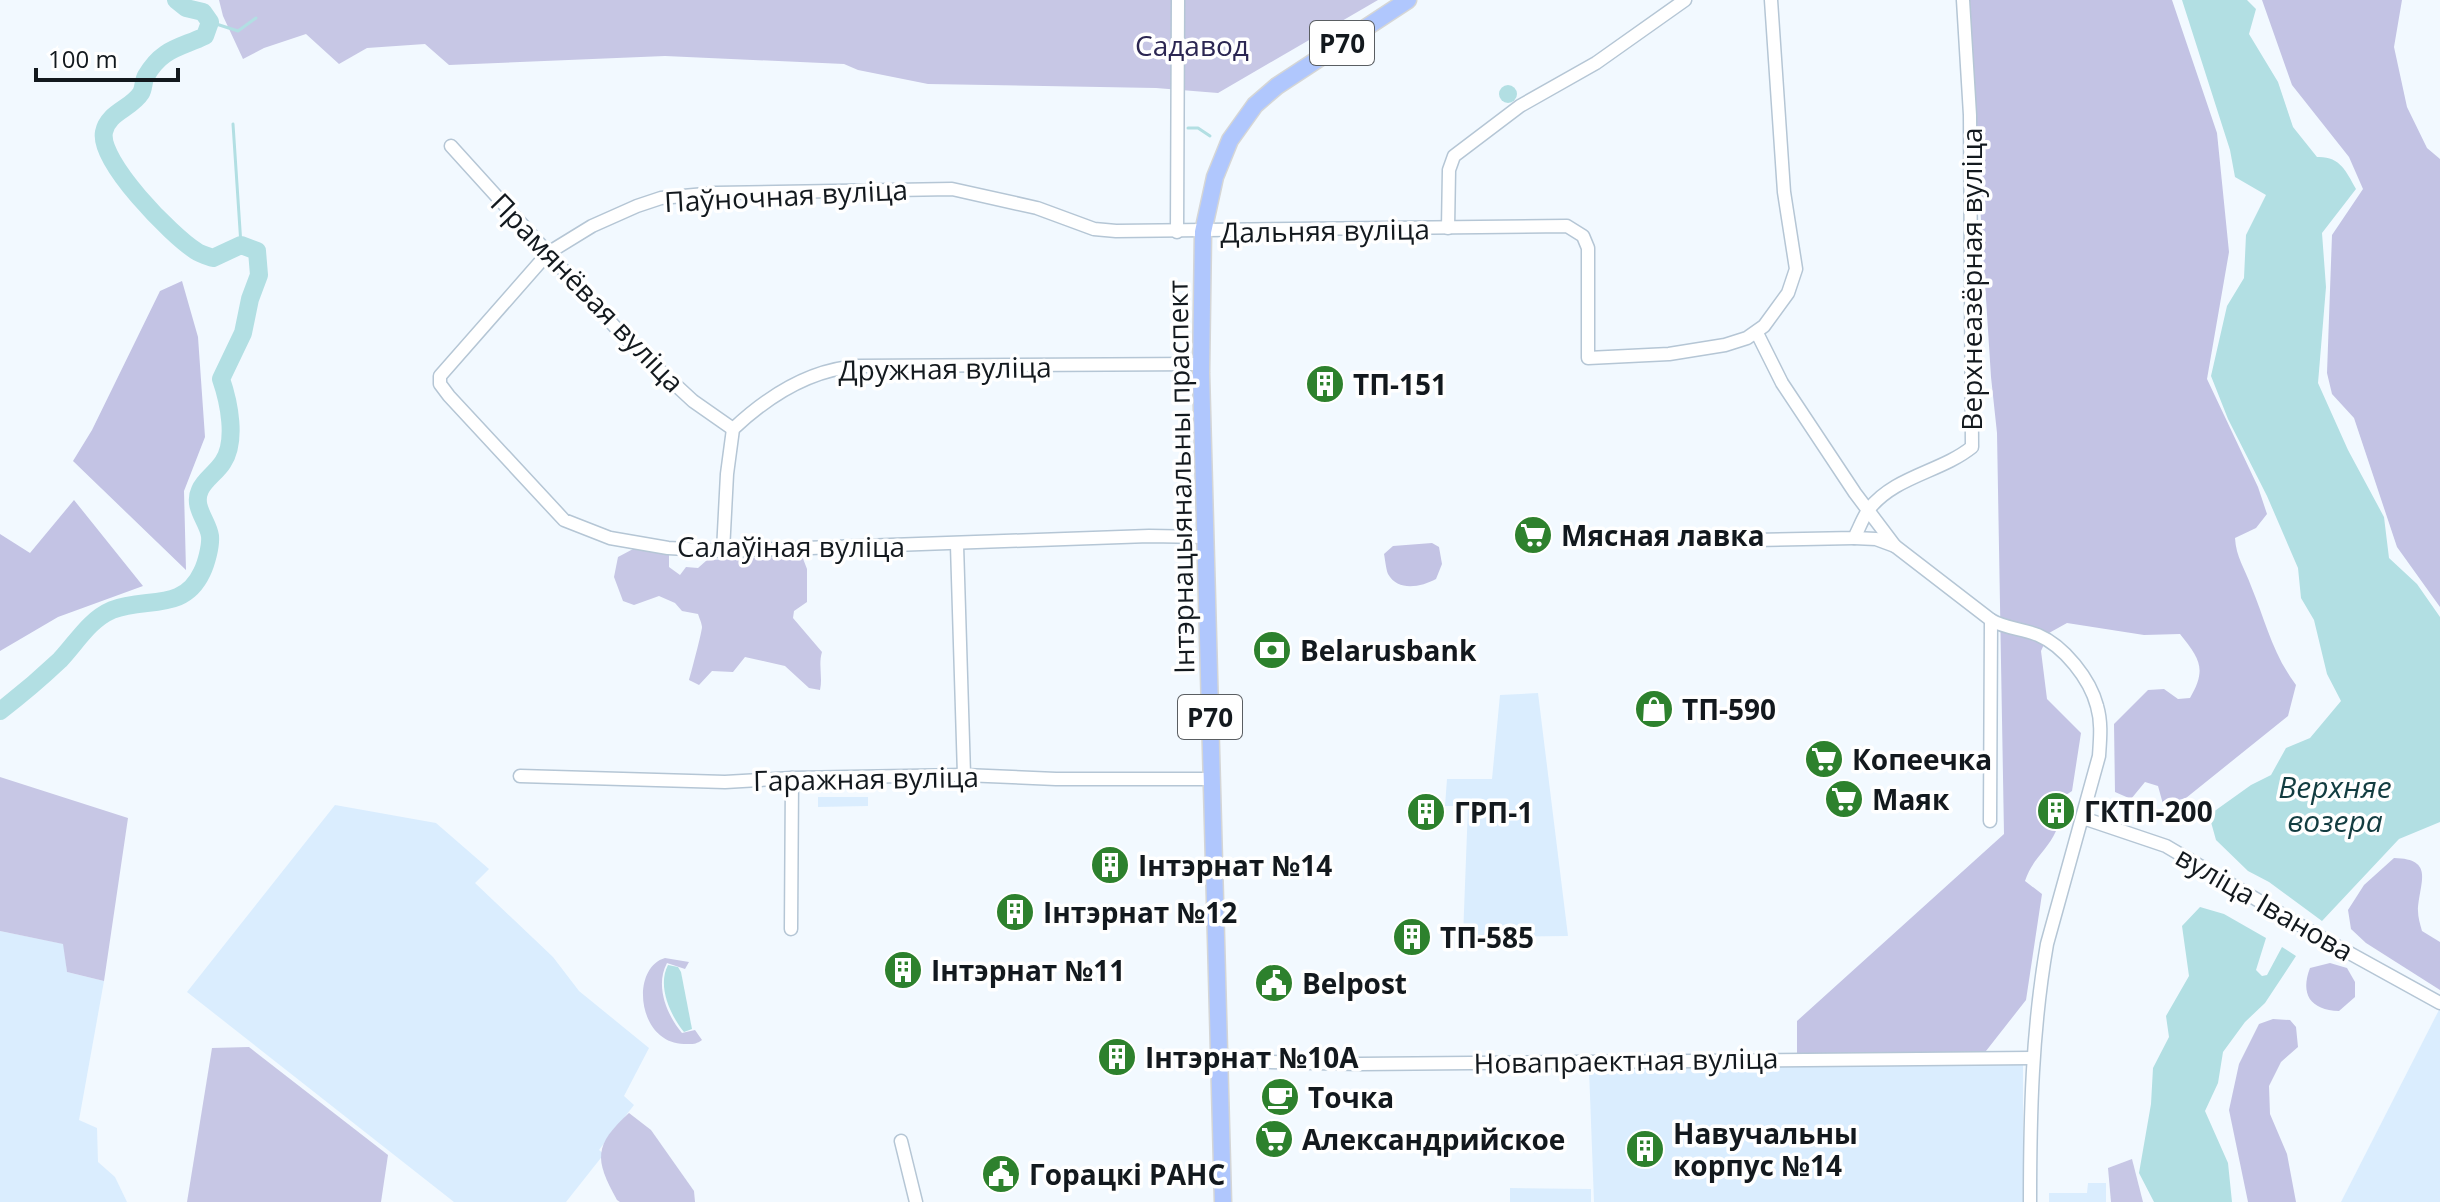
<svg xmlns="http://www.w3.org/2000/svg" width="2440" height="1202" viewBox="0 0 2440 1202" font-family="'Open Sans',sans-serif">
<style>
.built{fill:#daedfe}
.green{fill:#c7c7e5}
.forest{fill:#c3c3e4}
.water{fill:#b2dfe3}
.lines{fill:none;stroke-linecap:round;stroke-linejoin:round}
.stream{stroke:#b2dfe3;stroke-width:3}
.river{stroke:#b2dfe3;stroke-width:18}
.minor-casing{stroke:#b5c6d5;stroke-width:15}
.major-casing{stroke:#d5d6d6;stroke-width:19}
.minor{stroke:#fff;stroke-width:12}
.major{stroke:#b0c7fd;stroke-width:16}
.labels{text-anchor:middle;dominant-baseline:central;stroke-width:7;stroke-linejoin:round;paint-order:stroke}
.shield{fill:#fff;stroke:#5a5e62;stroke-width:2}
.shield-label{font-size:26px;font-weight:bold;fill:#13191e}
.park-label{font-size:28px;fill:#2b2652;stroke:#fff}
.street-label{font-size:28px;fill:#13191e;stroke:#fff}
.poi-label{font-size:28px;font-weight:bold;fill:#13191e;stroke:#fff;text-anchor:start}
.water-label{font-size:30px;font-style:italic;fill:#133d41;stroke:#fff}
</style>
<rect width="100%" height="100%" fill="#f2f9ff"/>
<g class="built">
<polygon points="1538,693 1568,936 1463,937 1468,806 1445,806 1447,779 1492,779 1500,695"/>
<polygon points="818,797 868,797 868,806 818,807"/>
<polygon points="335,805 436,823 489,869 475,883 553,957 579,991 649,1048 624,1096 634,1105 599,1150 604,1154 566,1202 454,1202 187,992"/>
<polygon points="0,931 64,944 67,972 104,981 79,1120 97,1128 98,1162 115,1177 127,1202 0,1202"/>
<polygon points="2440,1008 2440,1202 2341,1202"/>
<polygon points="2023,1061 2023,1202 1594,1202 1589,1069"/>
<polygon points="2088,1183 2106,1183 2106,1202 2049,1202 2049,1193 2087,1193"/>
<polygon points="1510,1188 1591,1189 1591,1202 1510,1202"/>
</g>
<g class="green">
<polygon points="219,0 1378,0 1218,93 1156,88 928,84 858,70 844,64 665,56 449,65 425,44 367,48 339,64 306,34 264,48 243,59 223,16"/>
<path d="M635,548L669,555V567L680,575L686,567L698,568L707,560L802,556L807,569V602L794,611L793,618L822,652C818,665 823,677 820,690L809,688L785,666L745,657L733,672L712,671L699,685L689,680C690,677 702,632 702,627C702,624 699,617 698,614L682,611L675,603L659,596L634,605L623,601L614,577L618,557Z"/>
<polygon points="0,777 128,818 104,981 67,972 63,944 0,931"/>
<path d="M665,958L689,962L685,969L667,963C655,985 666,1014 682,1033L695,1030L702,1040C695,1045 692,1044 684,1044C637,1043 630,968 665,958Z"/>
<polygon points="249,1047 388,1155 381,1202 187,1202 212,1048"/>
<path d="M629,1113L651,1130L694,1191L695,1202H620L617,1200C594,1159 594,1145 629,1113Z"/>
<polygon points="2132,1159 2143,1202 2111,1202 2108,1168"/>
</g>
<g class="forest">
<path d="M1967,0H2172L2217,133L2229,252L2207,379L2258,487L2267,514L2256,528L2235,538C2236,557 2245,569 2251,586C2266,622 2272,653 2296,685L2288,716L2186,798L2163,804L2158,786L2145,782L2131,799L2115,792L2114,724L2148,690L2164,689L2178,699L2190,698C2207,669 2200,659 2180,634L2144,635L2067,623L2049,633L2041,651L2047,699L2081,733L2072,791L2051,805L2049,822L2056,831C2047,851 2032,859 2025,881L2042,894L2026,1000L1986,1051L1797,1063V1021L2004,834L1997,433L1991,377Z"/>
<polygon points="2262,0 2402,0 2394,47 2407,107 2427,148 2440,159 2440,607 2397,547 2354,418 2332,394 2327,373 2332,235 2363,189 2349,157 2292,85"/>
<polygon points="182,281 198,337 205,437 184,491 186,570 73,461 92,430 160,291"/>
<polygon points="74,500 143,586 58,617 0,651 0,534 30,553"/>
<path d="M1432,543L1439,547L1442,564L1436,579C1421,587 1398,592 1388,574C1386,569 1385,559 1384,554L1393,546Z"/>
<path d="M2394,858C2436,859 2419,883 2418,911C2418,917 2420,924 2422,931L2440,942V990L2366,943L2351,929L2348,910L2364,885Z"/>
<path d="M2330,963L2347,968L2355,982V997L2339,1011C2310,1010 2300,994 2310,968Z"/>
<polygon points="2273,1019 2290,1020 2296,1027 2298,1047 2281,1062 2269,1086 2270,1114 2287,1154 2296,1202 2248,1202 2229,1110 2239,1064 2259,1024"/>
</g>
<g class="water">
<path d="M2182,0H2247L2256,9L2249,34L2278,82L2293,127L2317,157C2340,156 2346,171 2356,189L2322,233L2326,287L2318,383L2348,450L2384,517L2389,558L2417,584L2440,617V822L2399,839L2322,921L2269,882L2248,871L2216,840L2209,815L2251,785L2271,775L2286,748L2310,738L2341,701L2327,674L2314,620L2301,598L2298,568L2267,496L2228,419L2211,376L2227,306L2244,278L2246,235L2266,195L2235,177L2230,150Z"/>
<circle cx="1508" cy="94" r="9"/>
<polygon points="2200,907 2224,914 2266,938 2256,970 2262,976 2267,975 2282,947 2296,956 2265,1003 2245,1022 2223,1052 2218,1083 2205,1111 2228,1163 2232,1202 2154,1202 2139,1173 2151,1104 2153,1068 2169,1037 2166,1016 2189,976 2182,926"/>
<path d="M668,965L678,967L681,972L692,1029L684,1032C670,1015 657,986 668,965Z"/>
</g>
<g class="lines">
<g class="stream">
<polyline points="210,22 238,31 256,18"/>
<polyline points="233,124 241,245"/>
<polyline points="1188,128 1198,128 1210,136"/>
</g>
<path class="river" d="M0,711C21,695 41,678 60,660C77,642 89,620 112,610C145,596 183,613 202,572C206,564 211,546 210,536C208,521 192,507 200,490C204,480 217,472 223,462C237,441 229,402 221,379L243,333L250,299L259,275L257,251L241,245L213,258C207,256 200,254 196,251C172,236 98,161 104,132C108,112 131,109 141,93C144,88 143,81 146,76C162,48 180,48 205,36L210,22L203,12L186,8L176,0"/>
<g class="minor-casing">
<g id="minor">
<polyline points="451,146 626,339 693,401 733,429"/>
<polyline points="1448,228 1449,170 1454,156 1520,106 1596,63 1685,0"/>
<polyline points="1177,232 1178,0"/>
<polyline points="1757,333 1782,383 1855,493 1895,546 1991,620 1990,821"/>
<polyline points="1206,537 1149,536 723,551 668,548 610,538 564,520 449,396 440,384 440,376 548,253 592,226 637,206 661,198 716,193 952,189 1037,208 1094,229 1116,231 1567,226 1583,236 1588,248 1588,358 1669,354 1725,345 1747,338 1764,326 1788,293 1796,269 1784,192 1771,0"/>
<polyline points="1854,538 1876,539 1895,546"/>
<path d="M1705,541L1854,538C1859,529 1863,517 1869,509C1895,476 1941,472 1972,447L1970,115L1963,0"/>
<polyline points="957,545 964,775"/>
<path d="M723,551L727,474L733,429C768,396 810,369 859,366L1201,364"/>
<path d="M1991,620C2004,628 2023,629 2038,635C2064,646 2090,679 2097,706C2102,723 2100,740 2099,756L2047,944C2032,1030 2030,1115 2030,1202"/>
<polyline points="520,776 725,782 792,778 964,775 1056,779 1212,779"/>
<polyline points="2083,818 2166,846 2315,934 2440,1003"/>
<polyline points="791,929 792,778"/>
<polyline points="1220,1061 1360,1064 2032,1058"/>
<polyline points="901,1141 916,1202"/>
</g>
</g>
<g class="major-casing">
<polyline id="major" points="1223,1202 1201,373 1203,232 1215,177 1230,140 1255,105 1277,86 1408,0"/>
</g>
<use href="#minor" class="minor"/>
<use href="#major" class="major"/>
</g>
<defs>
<g id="building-disc" transform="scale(2)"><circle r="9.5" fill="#2d812d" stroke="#fff"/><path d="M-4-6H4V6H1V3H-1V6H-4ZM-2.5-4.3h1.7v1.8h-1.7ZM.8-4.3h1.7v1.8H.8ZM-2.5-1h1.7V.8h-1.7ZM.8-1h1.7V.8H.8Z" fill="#fff"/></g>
<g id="supermarket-disc" transform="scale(2)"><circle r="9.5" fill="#2d812d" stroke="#fff"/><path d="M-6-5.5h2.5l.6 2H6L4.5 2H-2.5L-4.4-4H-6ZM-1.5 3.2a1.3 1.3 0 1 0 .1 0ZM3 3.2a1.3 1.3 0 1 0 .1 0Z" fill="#fff"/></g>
<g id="bank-disc" transform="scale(2)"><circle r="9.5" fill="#2d812d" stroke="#fff"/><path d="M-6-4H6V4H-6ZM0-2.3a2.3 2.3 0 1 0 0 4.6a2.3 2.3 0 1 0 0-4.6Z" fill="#fff"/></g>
<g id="shop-disc" transform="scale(2)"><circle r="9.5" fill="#2d812d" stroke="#fff"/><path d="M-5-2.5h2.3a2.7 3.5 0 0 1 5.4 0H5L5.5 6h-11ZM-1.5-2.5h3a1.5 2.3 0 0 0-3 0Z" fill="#fff"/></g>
<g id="civic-disc" transform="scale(2)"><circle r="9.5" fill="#2d812d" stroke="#fff"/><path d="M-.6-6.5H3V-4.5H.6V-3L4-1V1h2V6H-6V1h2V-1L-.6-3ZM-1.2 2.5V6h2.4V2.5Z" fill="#fff"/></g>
<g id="cafe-disc" transform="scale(2)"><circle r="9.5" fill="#2d812d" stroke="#fff"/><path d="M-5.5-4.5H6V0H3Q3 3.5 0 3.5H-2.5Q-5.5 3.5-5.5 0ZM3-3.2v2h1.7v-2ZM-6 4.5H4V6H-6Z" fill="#fff"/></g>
</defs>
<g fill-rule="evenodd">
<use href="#building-disc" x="1325" y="384"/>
<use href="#supermarket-disc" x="1533" y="535"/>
<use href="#bank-disc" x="1272" y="650"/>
<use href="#shop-disc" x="1654" y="709"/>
<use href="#supermarket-disc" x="1824" y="759"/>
<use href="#supermarket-disc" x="1844" y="799"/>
<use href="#building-disc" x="2056" y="811"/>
<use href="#building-disc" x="1426" y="812"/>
<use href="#building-disc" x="1110" y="865"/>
<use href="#building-disc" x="1015" y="912"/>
<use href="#building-disc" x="1412" y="937"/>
<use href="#building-disc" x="903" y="970"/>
<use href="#civic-disc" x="1274" y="983"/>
<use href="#building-disc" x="1117" y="1057"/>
<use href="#cafe-disc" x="1280" y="1097"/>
<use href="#supermarket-disc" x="1274" y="1139"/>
<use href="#building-disc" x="1645" y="1149"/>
<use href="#civic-disc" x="1001" y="1174"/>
</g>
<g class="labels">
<g class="shield">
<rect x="1310" y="21" width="64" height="44" rx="6"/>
<rect x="1178" y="695" width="64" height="44" rx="6"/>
</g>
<g class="shield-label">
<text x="1342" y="43">Р70</text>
<text x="1210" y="717">Р70</text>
</g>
<g class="park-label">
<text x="1192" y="45">Садавод</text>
</g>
<g class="street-label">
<text transform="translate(786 195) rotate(-3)">Паўночная вуліца</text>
<text transform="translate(1325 230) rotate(-1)">Дальняя вуліца</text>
<text transform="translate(1971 279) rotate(-90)">Верхнеазёрная вуліца</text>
<text transform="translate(588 292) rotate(46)">Прамянёвая вуліца</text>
<text transform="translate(945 368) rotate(-1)">Дружная вуліца</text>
<text transform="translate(1180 477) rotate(-91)">Інтэрнацыянальны праспект</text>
<text x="791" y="546">Салаўіная вуліца</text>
<text transform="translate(866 778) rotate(-1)">Гаражная вуліца</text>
<text transform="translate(2265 903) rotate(30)">вуліца Іванова</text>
<text transform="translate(1626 1060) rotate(-1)">Новапраектная вуліца</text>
</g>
<g class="poi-label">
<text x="1353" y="384">ТП-151</text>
<text x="1561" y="535">Мясная лавка</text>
<text x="1300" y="650">Belarusbank</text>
<text x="1682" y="709">ТП-590</text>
<text x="1852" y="759">Копеечка</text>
<text x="1872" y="799">Маяк</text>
<text x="2084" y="811">ГКТП-200</text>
<text x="1454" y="812">ГРП-1</text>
<text x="1138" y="865">Інтэрнат №14</text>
<text x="1043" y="912">Інтэрнат №12</text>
<text x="1440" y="937">ТП-585</text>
<text x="931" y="970">Інтэрнат №11</text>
<text x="1302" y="983">Belpost</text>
<text x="1145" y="1057">Інтэрнат №10А</text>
<text x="1308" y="1097">Точка</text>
<text x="1673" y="1133">Навучальны<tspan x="1673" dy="32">корпус №14</tspan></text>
<text x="1302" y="1139">Александрийское</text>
<text x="1029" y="1174">Горацкі РАНС</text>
</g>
<g class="water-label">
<text x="2335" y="786">Верхняе<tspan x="2335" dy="34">возера</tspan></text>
</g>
</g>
<path d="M36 68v12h142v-12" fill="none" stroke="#13191e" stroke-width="4"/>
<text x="48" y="68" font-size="24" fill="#13191e" stroke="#ffffff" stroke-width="6" paint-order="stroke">100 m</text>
</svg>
